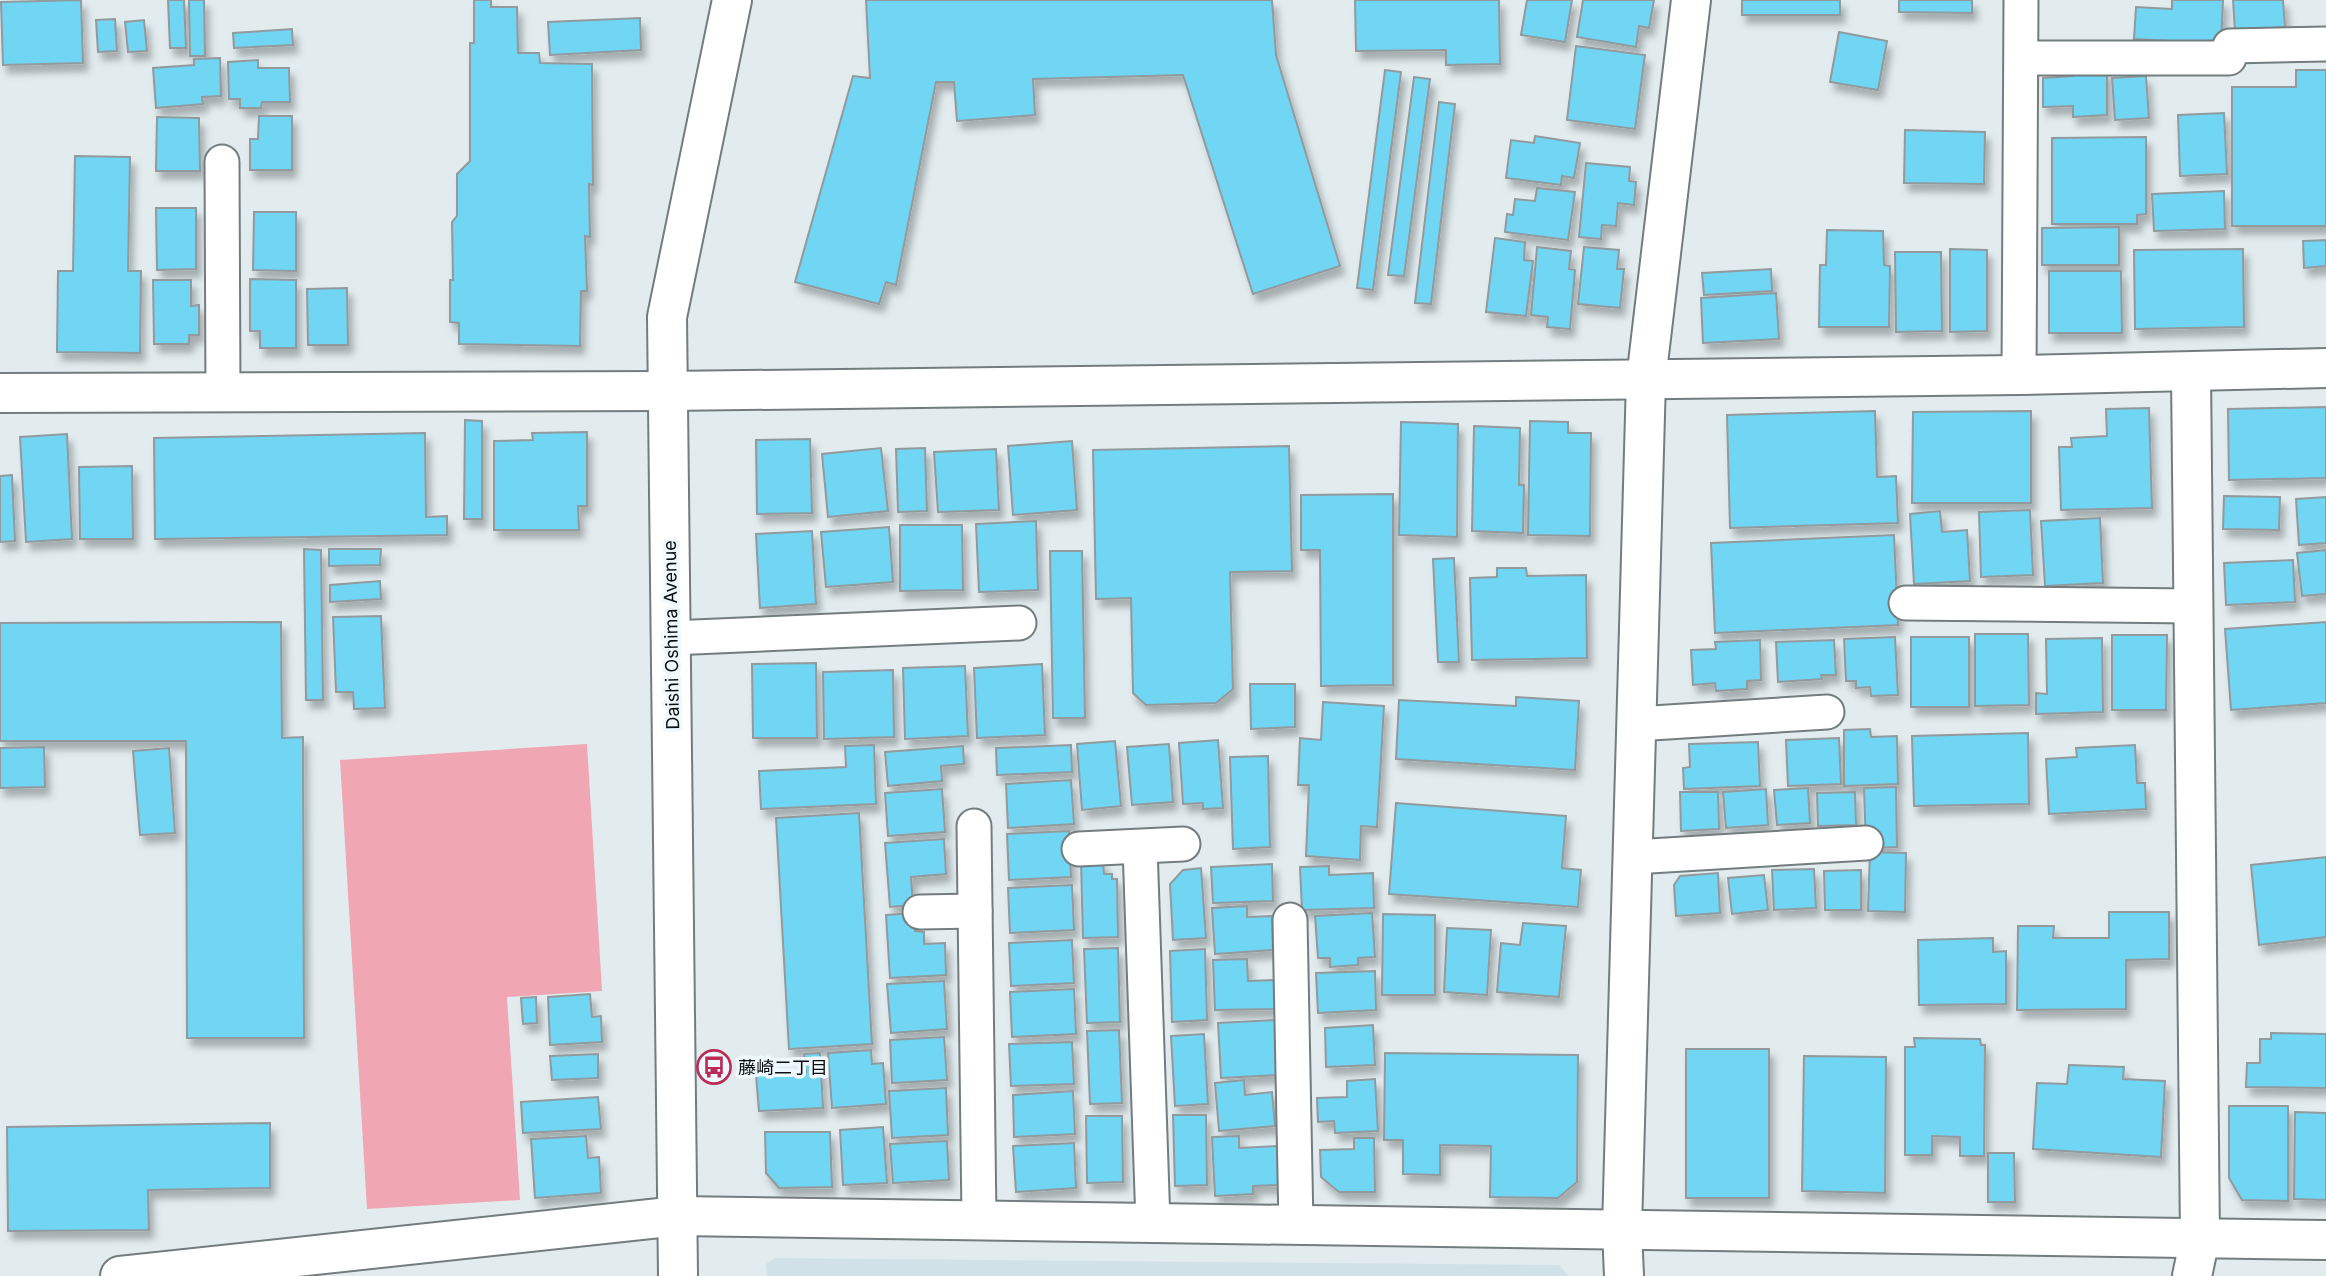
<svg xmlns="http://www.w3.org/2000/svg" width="2326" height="1276" viewBox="0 0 2326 1276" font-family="Inter,'Noto Sans JP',sans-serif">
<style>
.built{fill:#d0e2e8}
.green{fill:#f1a7b3}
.building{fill:#71d5f4;stroke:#919a9d;stroke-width:2;filter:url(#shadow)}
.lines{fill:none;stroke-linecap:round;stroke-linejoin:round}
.lane-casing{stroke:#737c7f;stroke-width:37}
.street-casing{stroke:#737c7f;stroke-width:42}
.secondary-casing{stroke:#737c7f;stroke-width:42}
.lane{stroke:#fff;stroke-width:33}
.street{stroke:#fff;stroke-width:38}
.secondary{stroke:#fff;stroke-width:38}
.labels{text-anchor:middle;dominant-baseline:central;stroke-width:7;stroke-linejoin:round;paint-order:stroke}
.street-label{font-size:18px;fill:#0b0e0f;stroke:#eff9fd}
.poi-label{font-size:18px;fill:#0b0e0f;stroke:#eff9fd;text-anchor:start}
</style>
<defs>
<filter id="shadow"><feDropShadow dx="4.5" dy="8" stdDeviation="3.5" flood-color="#0004"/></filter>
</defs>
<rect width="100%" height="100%" fill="#e2ecef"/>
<polygon class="built" points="775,1258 1559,1265 1569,1276 767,1276 766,1264"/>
<polygon class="green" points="587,744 602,991 507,997 520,1200 367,1209 340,760"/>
<g class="building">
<polygon points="81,0 83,63 3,65 1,2"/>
<polygon points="168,0 184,0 186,48 170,48"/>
<polygon points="189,0 204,0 205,56 190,56"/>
<polygon points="474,0 491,0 491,7 517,7 518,53 539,53 540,63 592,64 593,185 589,184 590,237 585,236 587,291 581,291 580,346 459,344 459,323 450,322 450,280 453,280 452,222 457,216 457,174 470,161 470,43 474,43"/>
<polygon points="866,0 1272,0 1276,55 1340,266 1253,294 1183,75 1033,79 1035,115 957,121 954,82 936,82 896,285 886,282 879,304 795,282 853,76 870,78"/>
<polygon points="1355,0 1499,0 1500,64 1446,65 1446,50 1356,51"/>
<polygon points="1527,0 1572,0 1565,42 1521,35"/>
<polygon points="1583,0 1654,0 1649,28 1639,26 1636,47 1577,37"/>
<rect x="1742" y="0" width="98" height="15"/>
<polygon points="1899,0 1972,0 1972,13 1899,12"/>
<polygon points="2172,0 2223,0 2221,44 2134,39 2136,7 2172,9"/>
<polygon points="2233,0 2283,0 2285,27 2235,31"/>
<polygon points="640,18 641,50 550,55 548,22"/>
<polygon points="115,19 117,51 98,52 96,20"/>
<polygon points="144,20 147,51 128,52 125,22"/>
<polygon points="292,29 293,45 234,48 233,33"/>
<polygon points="1839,32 1887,41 1878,90 1830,82"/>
<polygon points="1576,46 1645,55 1635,129 1567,120"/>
<polygon points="220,58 221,96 202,97 203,104 156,108 153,68 194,65 194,59"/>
<polygon points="258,60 258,68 289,68 290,102 262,102 261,108 240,108 240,99 229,99 228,62"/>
<polygon points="1385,70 1401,72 1373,290 1357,288"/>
<polygon points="2107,70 2107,115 2073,117 2073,106 2043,107 2043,78 2073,76 2073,72"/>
<polygon points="2296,70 2326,70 2326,226 2232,226 2232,87 2296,87"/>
<polygon points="2146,76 2149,118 2115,120 2112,78"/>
<polygon points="1414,77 1430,79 1404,276 1388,275"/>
<polygon points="1439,102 1455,104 1431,304 1415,303"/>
<polygon points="2224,113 2227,174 2180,176 2178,115"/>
<polygon points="259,116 292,116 292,170 250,170 250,139 258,139"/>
<polygon points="157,117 199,118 200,171 156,171"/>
<polygon points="1905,130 1985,132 1984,184 1904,183"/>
<polygon points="1535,136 1580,143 1574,178 1562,176 1561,185 1506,178 1511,140 1534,143"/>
<polygon points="2146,137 2146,214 2137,215 2137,224 2052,224 2052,138"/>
<polygon points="75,156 130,157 128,271 141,271 140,353 57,352 58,271 73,271"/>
<polygon points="1586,163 1630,167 1629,181 1636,182 1634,205 1618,203 1616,226 1602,225 1601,239 1579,237"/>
<polygon points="1537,188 1575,192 1568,240 1505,232 1507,214 1513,215 1515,199 1535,201"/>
<polygon points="2224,191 2225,229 2154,231 2152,194"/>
<polygon points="156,208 196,208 196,269 157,270"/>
<polygon points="254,212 296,212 296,271 253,270"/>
<polygon points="2119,227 2119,265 2042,265 2042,228"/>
<polygon points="1827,230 1883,231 1884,265 1890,266 1889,327 1819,327 1820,265 1826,265"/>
<polygon points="1495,238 1525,242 1524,260 1533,261 1526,316 1486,312"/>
<polygon points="2326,240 2326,266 2304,268 2303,241"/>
<polygon points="1537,247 1571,251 1569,269 1575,270 1570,329 1547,327 1548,317 1531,315"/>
<polygon points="1584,247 1619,250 1617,269 1624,269 1620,308 1578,304"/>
<polygon points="1950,249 1987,250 1987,331 1950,332"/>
<polygon points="2243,249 2244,327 2135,329 2134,250"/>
<polygon points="1895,252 1941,252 1942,331 1896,332"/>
<polygon points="1771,269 1772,291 1704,295 1702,273"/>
<polygon points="2049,271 2121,271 2122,333 2049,333"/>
<polygon points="250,279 296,280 296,348 260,348 260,331 250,331"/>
<polygon points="153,280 191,280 191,306 199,305 199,335 189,335 189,344 154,344"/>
<polygon points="347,288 348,345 308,345 307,289"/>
<polygon points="1776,293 1779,339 1703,343 1701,298"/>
<polygon points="2326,407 2326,478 2229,480 2228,409"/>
<polygon points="2149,408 2152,508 2061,510 2059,447 2072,447 2071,438 2107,436 2106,409"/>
<polygon points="1875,411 1877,477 1896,476 1898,523 1730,528 1727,415"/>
<polygon points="2031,411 2031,503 1912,503 1913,412"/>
<polygon points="465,420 482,421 482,519 464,519"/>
<polygon points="1530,421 1568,422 1568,433 1591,433 1590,536 1528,535"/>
<polygon points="1401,422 1458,424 1457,537 1399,535"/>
<polygon points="1474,426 1520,428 1519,485 1524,485 1523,533 1472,531"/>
<polygon points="587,432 587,506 578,506 579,530 494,530 494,441 533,440 532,433"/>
<polygon points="425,433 426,517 447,516 447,535 155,539 154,438"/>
<polygon points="67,434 72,539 26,542 20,437"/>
<polygon points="810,439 812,513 757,514 756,440"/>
<polygon points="1072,441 1077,510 1013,515 1008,446"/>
<polygon points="1289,446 1292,571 1230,572 1233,689 1216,703 1146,705 1133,693 1131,598 1096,599 1093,450"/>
<polygon points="881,448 888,511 828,517 822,454"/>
<polygon points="925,448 927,511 898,512 896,449"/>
<polygon points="996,449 999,510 938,512 934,452"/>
<polygon points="132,466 133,539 80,539 79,467"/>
<polygon points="12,475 15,541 0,542 0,476"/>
<polygon points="1393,494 1393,685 1321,686 1320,550 1301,550 1301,495"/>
<polygon points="2224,496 2280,497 2279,530 2223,529"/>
<polygon points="2326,497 2326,543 2299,545 2296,499"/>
<polygon points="2030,510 2033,575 1981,577 1979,512"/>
<polygon points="1940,511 1942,532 1967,530 1970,581 1914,584 1910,514"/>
<polygon points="2100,518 2103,583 2045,586 2041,521"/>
<polygon points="1036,521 1038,590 979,592 976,524"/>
<polygon points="900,525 962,525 963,590 900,591"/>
<polygon points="889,527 893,582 826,587 821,532"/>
<polygon points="812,531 816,604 760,608 756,534"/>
<polygon points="1894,535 1898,625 1715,633 1711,543"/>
<polygon points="304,549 321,550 323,700 306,700"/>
<polygon points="329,549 381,549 380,565 329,566"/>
<polygon points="2326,550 2326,594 2302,596 2297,553"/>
<polygon points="1050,551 1082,551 1085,718 1053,718"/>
<polygon points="1454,558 1459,662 1438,662 1433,559"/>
<polygon points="2293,560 2295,602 2226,605 2224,563"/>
<polygon points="1497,568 1526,568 1527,576 1586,575 1587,658 1472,660 1470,578 1497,577"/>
<polygon points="380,581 381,599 330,602 330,585"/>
<polygon points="381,616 385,708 354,709 353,692 336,692 333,617"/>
<polygon points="281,622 282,738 303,737 304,1038 187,1038 186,741 0,741 0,623"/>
<polygon points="2326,622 2326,703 2231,710 2225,629"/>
<polygon points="1975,634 2028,634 2029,705 1975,706"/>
<polygon points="2112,635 2167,635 2166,710 2112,710"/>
<polygon points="1895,637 1898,695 1871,696 1870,687 1856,688 1856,681 1846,681 1844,639"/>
<rect x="1911" y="637" width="58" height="70"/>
<polygon points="2102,638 2103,712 2036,714 2036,693 2047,694 2046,639"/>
<polygon points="1760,640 1761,680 1747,681 1747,689 1716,691 1715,683 1693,685 1691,650 1716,649 1715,642"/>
<polygon points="1834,640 1836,675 1821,675 1822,679 1778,682 1776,642"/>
<polygon points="816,663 817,738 753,738 752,664"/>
<polygon points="1042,664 1045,735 977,738 974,668"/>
<polygon points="965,666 968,736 905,739 903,668"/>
<polygon points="893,670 894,737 824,739 823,672"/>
<polygon points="1250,684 1295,684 1295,727 1251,729"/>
<polygon points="1516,697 1579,701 1575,770 1396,759 1399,700 1516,706"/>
<polygon points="1323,702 1384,706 1377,827 1361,826 1360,860 1306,856 1309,785 1298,785 1300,738 1321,740"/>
<polygon points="1870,729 1871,737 1897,736 1898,784 1844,786 1844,730"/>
<polygon points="2028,733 2029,804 1914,806 1912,736"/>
<polygon points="1839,738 1841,784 1788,786 1786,740"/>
<polygon points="1218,740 1223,808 1203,809 1203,803 1183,804 1179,743"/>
<polygon points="1115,741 1121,806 1082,810 1077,744"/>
<polygon points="1758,742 1760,786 1684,789 1683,768 1690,767 1689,744"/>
<polygon points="1169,744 1173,802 1132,805 1127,747"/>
<polygon points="874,745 876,804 761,809 759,771 846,767 845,746"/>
<polygon points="1071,745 1072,772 997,775 996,748"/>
<polygon points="2135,745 2137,783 2145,783 2146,809 2049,814 2046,759 2077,757 2076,748"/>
<polygon points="963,746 964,764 941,766 942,781 888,786 885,752"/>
<polygon points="44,747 45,787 0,788 0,748"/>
<polygon points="169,748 175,833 140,835 133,751"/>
<polygon points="1268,756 1270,847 1233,849 1230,757"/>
<polygon points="1071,780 1074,824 1008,828 1006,784"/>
<polygon points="1896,787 1897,847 1866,848 1864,788"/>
<polygon points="1808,788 1810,823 1777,825 1774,790"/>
<polygon points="942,789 945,832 888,836 885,793"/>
<polygon points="1766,789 1768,825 1726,828 1723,792"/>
<polygon points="1680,792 1718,792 1719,829 1681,831"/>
<polygon points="1855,792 1856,825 1818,826 1817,793"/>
<polygon points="1396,803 1566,816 1562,868 1581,870 1578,907 1389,894"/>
<polygon points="859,813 872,1044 789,1049 776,818"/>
<polygon points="1069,831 1071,877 1009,880 1007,834"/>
<polygon points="944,839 946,874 911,877 913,905 890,907 885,843"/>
<polygon points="1870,852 1906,853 1905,912 1868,911"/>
<polygon points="2326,857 2326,937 2259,945 2251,865"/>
<polygon points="1103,861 1104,874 1112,874 1112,879 1117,879 1118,937 1083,938 1081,862"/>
<polygon points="1272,864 1273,901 1213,903 1211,867"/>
<polygon points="1329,866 1329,875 1373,873 1374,908 1302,910 1300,867"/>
<polygon points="1201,868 1206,938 1173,940 1170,884 1183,870"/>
<polygon points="1814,869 1816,908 1774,910 1772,870"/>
<polygon points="1861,870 1861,910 1825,910 1824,871"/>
<polygon points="1718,873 1720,913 1676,916 1674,885 1680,876"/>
<polygon points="1764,875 1768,910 1732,914 1728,878"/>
<polygon points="1072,885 1074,930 1010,933 1008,888"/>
<polygon points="1247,906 1247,917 1272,916 1273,950 1215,954 1212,908"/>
<polygon points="2109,912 2169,912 2169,959 2126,960 2126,1009 2017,1010 2018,926 2054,926 2053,938 2109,938"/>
<polygon points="914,913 915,931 924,932 924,944 945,943 946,975 890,978 886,915"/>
<polygon points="1372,913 1375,957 1358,958 1358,965 1330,967 1330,958 1318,958 1315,916"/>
<polygon points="1383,914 1435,915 1435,995 1382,995"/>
<polygon points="1523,923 1566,926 1559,997 1497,992 1501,943 1520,945"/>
<polygon points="1447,928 1491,930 1487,995 1444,992"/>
<polygon points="1993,938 1993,952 2006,951 2006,1004 1919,1005 1918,940"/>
<polygon points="1072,940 1074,983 1011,986 1009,943"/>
<polygon points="1118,948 1120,1022 1087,1023 1084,949"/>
<polygon points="1205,949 1207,1020 1172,1022 1170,951"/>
<polygon points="1247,959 1248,981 1274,980 1275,1009 1215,1010 1213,960"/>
<polygon points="1375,971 1376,1010 1318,1013 1316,973"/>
<polygon points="944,981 947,1029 891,1033 887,984"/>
<polygon points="1074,989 1076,1034 1012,1037 1010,992"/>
<polygon points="590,994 592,1017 601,1016 602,1042 550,1045 548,997"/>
<polygon points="536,997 537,1023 523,1024 521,998"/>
<polygon points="1275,1020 1278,1075 1221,1078 1218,1023"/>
<polygon points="1373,1025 1375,1065 1326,1067 1325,1028"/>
<polygon points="1119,1030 1122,1103 1090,1104 1087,1031"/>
<polygon points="2271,1033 2326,1034 2326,1088 2246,1087 2247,1063 2260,1063 2260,1039 2271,1039"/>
<polygon points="1204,1034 1208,1104 1175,1106 1171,1036"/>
<polygon points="944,1037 947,1080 892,1083 890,1040"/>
<polygon points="1914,1038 1980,1039 1981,1045 1985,1045 1984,1156 1960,1156 1960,1137 1932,1136 1932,1155 1905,1155 1905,1047 1915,1047"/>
<polygon points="1072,1042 1074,1084 1011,1086 1009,1044"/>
<rect x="1686" y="1049" width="83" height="149"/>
<polygon points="871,1050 872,1064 883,1063 886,1104 832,1108 828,1053"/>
<polygon points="820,1053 823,1108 759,1111 756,1075 806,1072 804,1054"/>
<polygon points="1385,1053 1578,1055 1577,1182 1558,1198 1490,1197 1491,1146 1440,1145 1440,1175 1403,1174 1403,1140 1384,1140"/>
<polygon points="598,1054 598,1078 552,1080 550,1056"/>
<polygon points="1804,1056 1886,1057 1885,1193 1802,1191"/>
<polygon points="2069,1065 2124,1067 2123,1079 2165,1081 2161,1157 2033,1149 2037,1083 2067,1084"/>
<polygon points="1375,1079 1378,1131 1335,1133 1334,1121 1318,1122 1317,1098 1347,1097 1347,1081"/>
<polygon points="1244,1080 1245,1095 1272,1092 1275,1126 1219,1131 1215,1083"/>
<polygon points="946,1088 948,1135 892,1138 889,1091"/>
<polygon points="1073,1091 1075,1134 1014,1137 1013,1095"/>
<polygon points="598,1097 601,1129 523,1133 521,1102"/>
<polygon points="2229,1106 2288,1106 2288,1201 2242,1200 2229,1178"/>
<polygon points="2295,1112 2326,1113 2326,1200 2294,1199"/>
<polygon points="1173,1115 1206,1115 1207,1185 1175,1186"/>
<polygon points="1086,1116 1122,1116 1123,1182 1087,1183"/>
<polygon points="270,1123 270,1188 148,1190 149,1230 8,1231 7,1127"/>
<polygon points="883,1127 887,1183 843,1185 840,1130"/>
<polygon points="765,1132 830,1132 832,1187 779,1188 766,1173"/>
<polygon points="586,1136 588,1158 599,1157 601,1193 535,1198 531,1139"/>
<polygon points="1239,1136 1239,1148 1277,1146 1279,1185 1253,1186 1253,1194 1215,1196 1212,1137"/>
<polygon points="1354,1138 1374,1138 1375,1192 1339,1192 1321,1177 1320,1150 1354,1149"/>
<polygon points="947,1141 949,1180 893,1183 890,1144"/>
<polygon points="1074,1143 1076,1188 1016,1192 1013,1146"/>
<polygon points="1988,1153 2014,1153 2015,1202 1988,1202"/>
</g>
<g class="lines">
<g class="lane-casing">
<g id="lane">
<polyline points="2022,58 2229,58 2230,46 2326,44"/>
<polyline points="222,162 223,393"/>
<polyline points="2019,375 2021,0"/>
<polyline points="1906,603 2193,606"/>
<polyline points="671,638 1019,623"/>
<polyline points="1636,724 1827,712"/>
<polyline points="974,826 979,1220"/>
<polyline points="1140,847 1153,1223"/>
<polyline points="1079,849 1183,844"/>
<polyline points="1633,857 1866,843"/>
<polyline points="920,912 975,911"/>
<polyline points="1290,920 1296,1225"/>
</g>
</g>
<g class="street-casing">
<g id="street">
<polyline points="2191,373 2200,1238 2192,1276"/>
<polyline points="0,393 667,391 2019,375 2326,368"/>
<polyline points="120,1276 678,1216 2326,1240"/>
<polyline points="1624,1276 1622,1229 1646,380 1691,0"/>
</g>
</g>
<g class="secondary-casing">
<polyline id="secondary" points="678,1276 667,317 732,0"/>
</g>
<use href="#lane" class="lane"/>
<use href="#street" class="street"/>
<use href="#secondary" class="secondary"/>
</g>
<defs>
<g id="bus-ring" transform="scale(1.75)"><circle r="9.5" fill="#eff9fd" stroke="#bb2b56" stroke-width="1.5"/><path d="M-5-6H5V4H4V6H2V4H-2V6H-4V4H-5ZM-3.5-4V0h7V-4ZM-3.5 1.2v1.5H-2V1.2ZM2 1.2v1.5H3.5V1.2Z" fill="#bb2b56"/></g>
</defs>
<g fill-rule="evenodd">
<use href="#bus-ring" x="714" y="1067"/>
</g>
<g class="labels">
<g class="street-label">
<text transform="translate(671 635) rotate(-91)">Daishi Oshima Avenue</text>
</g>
<g class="poi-label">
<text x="738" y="1067">藤崎二丁目</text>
</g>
</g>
</svg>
